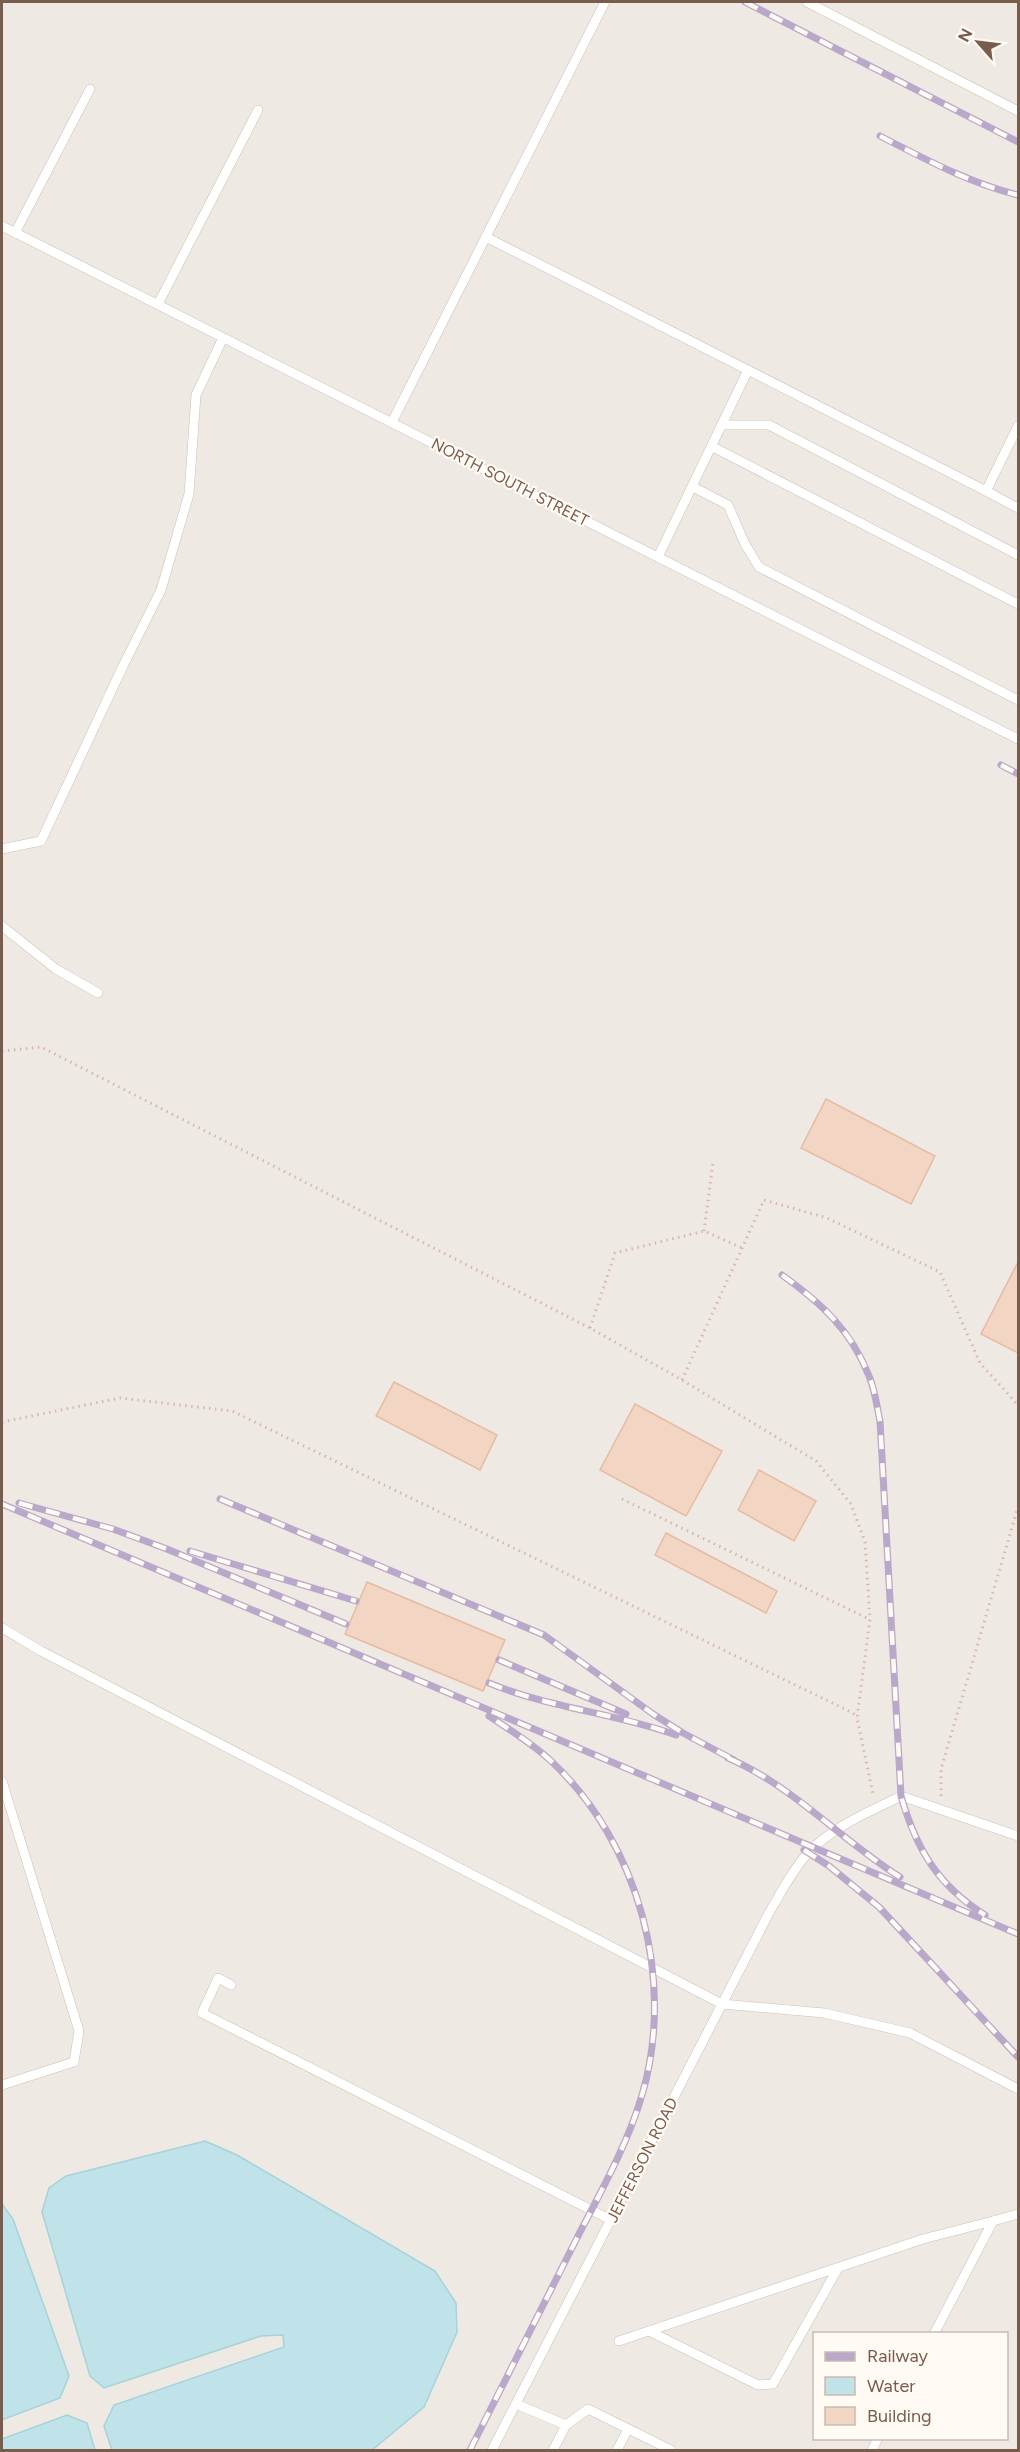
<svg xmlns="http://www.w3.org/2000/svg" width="1020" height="2452" viewBox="0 0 1020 2452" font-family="Figtree,sans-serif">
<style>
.industrial{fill:#efe9e4;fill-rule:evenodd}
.water{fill:#bfe3e8;stroke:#a5d3da;stroke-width:1.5}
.building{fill:#f3d5c3;stroke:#e6bba3;stroke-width:1.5}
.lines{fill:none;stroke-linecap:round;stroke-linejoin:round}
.service-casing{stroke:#d1beb0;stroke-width:10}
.path{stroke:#d9b8a5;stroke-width:3;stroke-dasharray:1.5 4.5;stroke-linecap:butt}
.service{stroke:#fff;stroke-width:9}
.rail-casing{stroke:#b9a8c9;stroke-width:7}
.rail{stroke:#fffaf3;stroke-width:4.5;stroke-dasharray:14;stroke-linecap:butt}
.labels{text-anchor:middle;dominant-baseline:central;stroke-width:4.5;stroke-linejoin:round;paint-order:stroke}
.street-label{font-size:16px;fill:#7a5c4d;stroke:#fffaf3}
</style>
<rect width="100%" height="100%" fill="#fdf6ec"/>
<path class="industrial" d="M2,2H1018V2450H2ZM814,2334H1006V2438H814Z"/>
<g class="water">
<polygon points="205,2141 237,2155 435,2271 456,2303 457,2332 424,2407 372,2450 112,2450 104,2426 114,2405 284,2347 283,2335 261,2336 104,2388 90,2376 42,2212 49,2188 66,2176"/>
<polygon points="2,2204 13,2219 69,2376 60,2398 2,2420"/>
<polygon points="67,2415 87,2423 95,2450 2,2450 2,2439"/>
</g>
<g class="building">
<polygon points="826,1099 935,1156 911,1204 801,1148"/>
<polygon points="1018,1262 1018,1353 981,1334"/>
<polygon points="394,1382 497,1435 480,1470 376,1416"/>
<polygon points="635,1404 722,1451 686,1516 600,1470"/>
<polygon points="759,1470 816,1501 794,1541 738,1510"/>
<polygon points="666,1533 777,1591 766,1613 655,1555"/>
<polygon points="367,1582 505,1640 483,1691 345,1634"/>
</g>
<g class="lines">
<g class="service-casing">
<g id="service">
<polyline points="807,2 1018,111"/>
<polyline points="2,226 1018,739"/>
<polyline points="15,233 90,89"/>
<polyline points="486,237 986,491 1018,426"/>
<polyline points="158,304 258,110"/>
<polyline points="392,422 605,2"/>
<polyline points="723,425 769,425 1018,555"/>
<polyline points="713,447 1018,604"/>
<polyline points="693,487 728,505 745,544 759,567 1018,700"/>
<polyline points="986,491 1018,508"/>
<polyline points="658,557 748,370"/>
<polyline points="2,849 41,841 123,666 161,590 189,494 196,395 223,338"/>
<polyline points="2,926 56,969 98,993"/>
<polyline points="2,1628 41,1651 722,2004 824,2013 910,2033 1018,2089"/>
<polyline points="2,1781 79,2031 74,2062 2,2085"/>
<polyline points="231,1985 218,1978 202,2013 611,2220"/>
<polyline points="649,2331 758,2385 773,2384 838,2268"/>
<polyline points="934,2334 993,2221 1018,2214"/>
<polyline points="619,2341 923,2239 993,2221"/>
<polyline points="516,2404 566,2425 588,2409 671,2450"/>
<path d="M492,2450L770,1911C782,1891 793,1869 809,1852C834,1826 869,1812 901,1796L1018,1836"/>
<polyline points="553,2450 566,2425"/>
<polyline points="617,2450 628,2429"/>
<polyline points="872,2450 878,2438"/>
</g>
</g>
<g class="path">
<polyline points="2,1051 41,1047 590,1328 682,1380 816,1461 851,1504 865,1542 870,1619 857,1718 873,1794"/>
<polyline points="704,1231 713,1162"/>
<polyline points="590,1328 615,1253 704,1231 742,1248"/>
<polyline points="682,1380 764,1200 827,1218 940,1272 980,1363 1018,1405"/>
<polyline points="2,1422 120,1398 232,1411 853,1713 857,1718"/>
<polyline points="622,1499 869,1619"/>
<polyline points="941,1796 941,1769 1018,1507"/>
</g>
<use href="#service" class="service"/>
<g class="rail-casing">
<g id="rail">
<polyline points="745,2 1018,142"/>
<path d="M880,136C925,159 969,183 1018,195"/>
<polyline points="1001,765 1018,774"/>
<path d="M782,1275C821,1303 851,1330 869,1376C875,1390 877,1407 880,1421L901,1796C916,1848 937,1885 985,1915"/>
<polyline points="220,1499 544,1635 653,1714 683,1733 734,1760"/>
<polyline points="19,1503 113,1529 167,1549 346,1624"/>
<polyline points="2,1504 1018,1934"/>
<polyline points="190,1551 356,1601"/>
<polyline points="499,1660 626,1714"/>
<path d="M489,1683C549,1708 615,1713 676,1735"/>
<path d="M728,1758C793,1786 841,1840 900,1877"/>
<polyline points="804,1850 829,1866 879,1907 1018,2057"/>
<path d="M470,2450C505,2380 541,2310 576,2240C600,2193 627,2146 642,2095C676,1980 639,1843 551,1761C533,1744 510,1730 489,1716"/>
</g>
</g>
<use href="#rail" class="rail"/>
</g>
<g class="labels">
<g class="street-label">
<text transform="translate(510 482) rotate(27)">NORTH SOUTH STREET</text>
<text transform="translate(642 2160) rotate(-63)">JEFFERSON ROAD</text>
</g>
</g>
<rect width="1020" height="2452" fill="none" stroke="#7a5c4d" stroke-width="6"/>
<rect x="813" y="2332" width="195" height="108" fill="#fffaf3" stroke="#cabbb1" stroke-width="1.5"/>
<rect x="825" y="2352" width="30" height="9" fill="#b9a8c9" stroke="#cabbb1" stroke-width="1.5"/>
<text x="867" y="2362" font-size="18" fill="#7a5c4d">Railway</text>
<rect x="825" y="2377" width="30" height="18" fill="#bfe3e8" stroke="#cabbb1" stroke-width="1.5"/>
<text x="867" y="2392" font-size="18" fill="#7a5c4d">Water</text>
<rect x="825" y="2407" width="30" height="18" fill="#f3d5c3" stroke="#cabbb1" stroke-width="1.5"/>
<text x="867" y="2422" font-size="18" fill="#7a5c4d">Building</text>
<g transform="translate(978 42) rotate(298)" stroke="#fffaf3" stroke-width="4.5" paint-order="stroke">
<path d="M0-4.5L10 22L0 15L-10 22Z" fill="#7a5c4d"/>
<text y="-9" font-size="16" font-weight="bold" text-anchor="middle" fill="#7a5c4d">N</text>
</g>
</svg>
